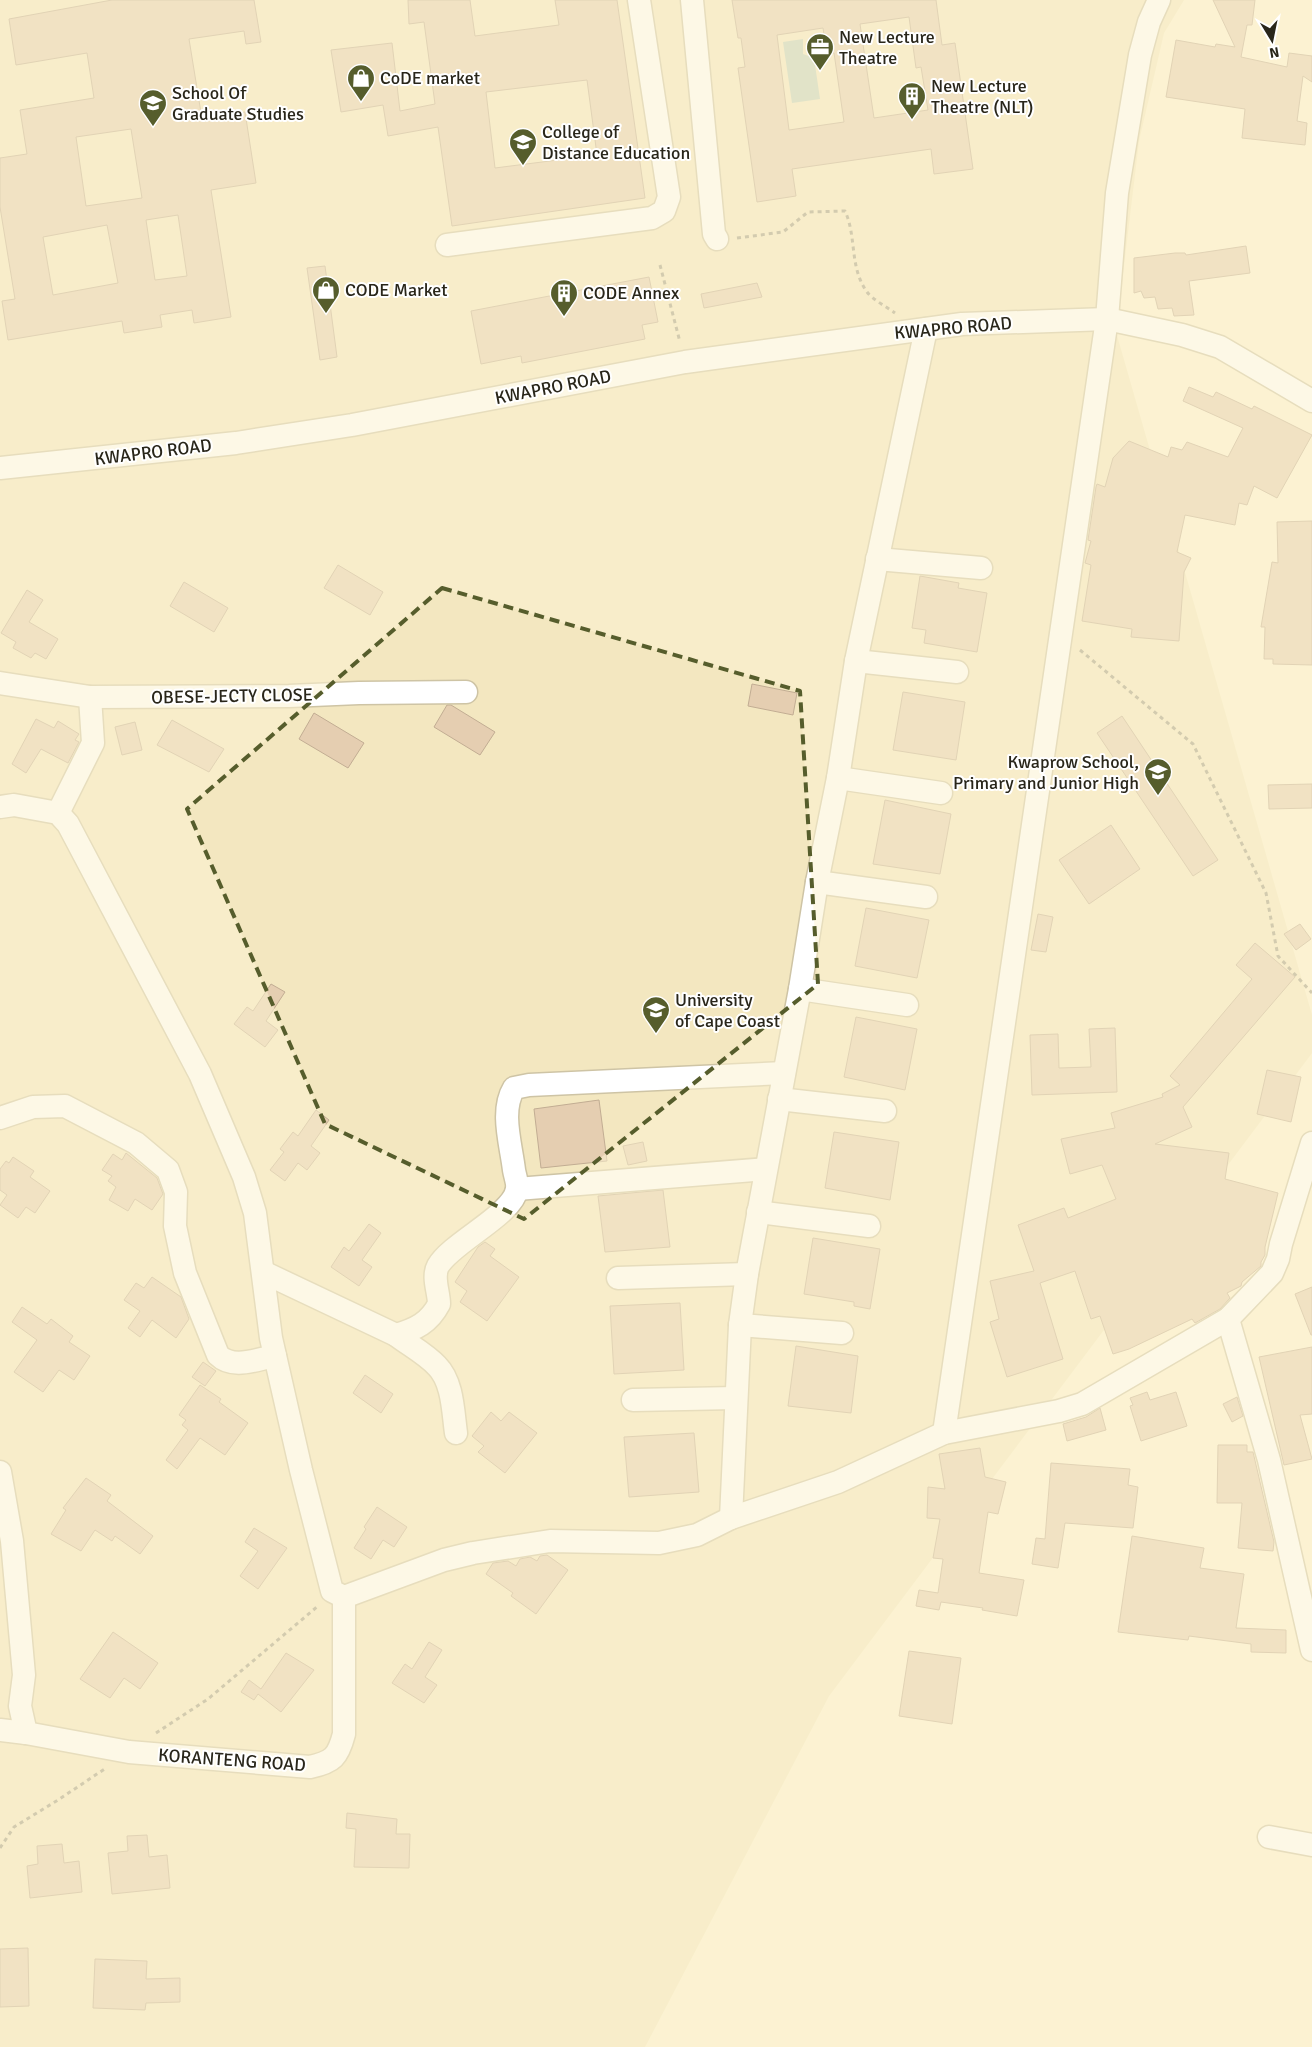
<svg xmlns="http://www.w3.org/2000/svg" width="1312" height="2047" viewBox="0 0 1312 2047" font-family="Signika,sans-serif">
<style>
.built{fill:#f3e7c0}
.green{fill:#c1d0bd}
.building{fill:#e5ceb1;stroke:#c2ad93;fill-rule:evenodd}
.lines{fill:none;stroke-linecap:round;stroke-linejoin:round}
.minor-casing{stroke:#cec4a5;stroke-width:25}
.path{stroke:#a39c85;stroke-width:3;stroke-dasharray:4 4;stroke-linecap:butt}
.minor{stroke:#fff;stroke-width:22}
.marked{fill:none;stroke:#565d2c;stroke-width:4;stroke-dasharray:10 6;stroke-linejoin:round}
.labels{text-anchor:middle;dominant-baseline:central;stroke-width:4;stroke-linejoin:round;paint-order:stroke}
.poi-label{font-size:18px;fill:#29261a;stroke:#fff;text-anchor:start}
.street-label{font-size:18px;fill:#29261a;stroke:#fff}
</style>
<rect width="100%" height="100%" fill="#fcf2d2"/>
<polygon class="built" points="0,0 1184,0 1164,33 1139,141 1116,332 1312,1015 1312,1053 829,1696 645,2047 0,2047"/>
<polygon class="green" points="803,39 803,54 814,58 820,99 792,103 783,42"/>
<g class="building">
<path d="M112,0H254L261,42L246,44L244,31L189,39L202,119L245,112L256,183L211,190L231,317L194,323L192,310L160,315L162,327L124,333L122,321L8,340L2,301L15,299L0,207V158L27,154L20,110L94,98L87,53L16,65L9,19ZM131,129L142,198L86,206L76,137ZM178,215L187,276L155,280L146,220ZM107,225L118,283L53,295L43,237Z"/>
<path d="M408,0H470L475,36L559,25L555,0H617L645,198L452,226L438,127L388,136L383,105L341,112L331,50L392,43L400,111L435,104L424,22L409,24ZM587,80L597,155L495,168L486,92Z"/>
<path d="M732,0H936L942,45L955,43L973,169L934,174L931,149L792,169L796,196L757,202L738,68L745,67L741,38H738ZM909,17L916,68L921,67L928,110L874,118L860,24ZM823,28L827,54L834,53L844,122L789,130L777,35Z"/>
<polygon points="1213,0 1255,0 1252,25 1247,25 1241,57 1287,67 1289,53 1312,56 1312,82 1303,76 1297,121 1307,123 1305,145 1242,138 1245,109 1166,97 1176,40 1215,47 1216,44 1235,47"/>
<polygon points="1246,246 1250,273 1189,281 1194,315 1174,316 1172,308 1158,309 1155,297 1144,298 1141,291 1134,293 1134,258 1175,253 1185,253 1186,255"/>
<polygon points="325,266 337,357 320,360 307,268"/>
<polygon points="649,277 658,322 642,325 645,339 522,363 521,356 481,364 471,311"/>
<polygon points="757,283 762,297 704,308 701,294"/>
<polygon points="1189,387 1213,397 1216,392 1252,409 1254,406 1312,435 1277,498 1254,486 1247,505 1239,503 1235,525 1185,515 1177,552 1191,558 1184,572 1179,641 1131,637 1132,629 1082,621 1091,565 1085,563 1091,541 1088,540 1096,487 1097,484 1105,487 1113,458 1129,441 1168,457 1171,447 1182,450 1187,442 1228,457 1243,428 1183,401"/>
<polygon points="1312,521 1312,665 1273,664 1273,659 1264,659 1265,627 1261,627 1272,562 1278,563 1277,522"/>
<polygon points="338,565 383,592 370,615 324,588"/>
<polygon points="920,576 959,583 958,588 987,593 977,652 924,643 926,630 912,628"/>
<polygon points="184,582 228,608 214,632 170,606"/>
<polygon points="27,590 43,600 29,622 58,639 46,659 35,653 31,658 13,648 16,642 1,633"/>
<polygon points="752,684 797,693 793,715 748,706"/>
<polygon points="903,692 965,702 956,760 893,750"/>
<polygon points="447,705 451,705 495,732 480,755 434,727"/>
<polygon points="314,713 364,743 348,768 299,739"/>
<polygon points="1122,716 1218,860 1193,876 1097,733"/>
<polygon points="36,719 54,728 58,721 79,734 75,740 79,742 68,763 41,749 26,773 12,764"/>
<polygon points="172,720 224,749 209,772 157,745"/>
<polygon points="135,722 142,750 122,755 115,727"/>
<polygon points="1312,784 1312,808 1269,809 1268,785"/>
<polygon points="885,800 951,814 940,874 873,864"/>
<polygon points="1111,825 1140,869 1089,904 1059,860"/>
<polygon points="866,908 929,920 917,978 855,966"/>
<polygon points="1038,914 1053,917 1046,952 1031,950"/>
<polygon points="1300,924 1311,939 1296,950 1284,934"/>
<polygon points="1255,943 1295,977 1183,1107 1192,1127 1155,1144 1229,1153 1225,1179 1278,1193 1265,1247 1265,1255 1261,1262 1261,1266 1242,1282 1241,1286 1227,1293 1230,1298 1220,1309 1195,1323 1192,1319 1129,1349 1113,1354 1100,1316 1091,1319 1075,1271 1040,1283 1063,1359 1007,1377 990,1322 999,1319 990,1281 1034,1271 1018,1225 1064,1208 1068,1218 1116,1199 1102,1165 1070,1174 1061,1139 1115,1128 1111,1113 1163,1097 1162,1094 1180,1085 1170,1076 1252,979 1236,965"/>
<polygon points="271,984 285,992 266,1021 278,1030 265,1047 234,1024 247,1007 253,1011"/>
<polygon points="856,1017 917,1029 905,1090 844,1077"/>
<polygon points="1115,1028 1117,1092 1032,1095 1030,1035 1058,1034 1059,1068 1091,1067 1089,1029"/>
<polygon points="1267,1070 1301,1077 1291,1122 1257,1114"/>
<polygon points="599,1100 607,1161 541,1168 534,1109"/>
<polygon points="316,1110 329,1120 311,1146 320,1153 307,1170 298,1163 285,1181 270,1170 284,1152 280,1149 293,1132 298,1136"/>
<polygon points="834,1132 899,1142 890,1200 825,1188"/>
<polygon points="643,1142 647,1161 628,1165 623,1146"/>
<polygon points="126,1153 157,1178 163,1194 152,1210 135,1199 128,1211 109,1200 116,1187 108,1181 112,1176 102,1170 113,1154 122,1160"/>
<polygon points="13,1157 34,1171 30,1177 50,1191 35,1213 26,1207 18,1218 0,1205 7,1195 0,1190 0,1169 6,1161 9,1163"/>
<polygon points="663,1190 670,1247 605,1252 598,1196"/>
<polygon points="369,1224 381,1233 362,1260 372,1267 359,1286 331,1267 344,1247 349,1251"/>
<polygon points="813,1238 880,1249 870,1309 854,1306 854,1302 804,1294"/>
<polygon points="485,1242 495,1249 490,1256 519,1277 487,1321 460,1302 467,1291 455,1282 478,1247"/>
<polygon points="152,1277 181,1297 189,1319 176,1338 152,1320 140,1337 128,1328 140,1311 124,1300 136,1283 144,1288"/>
<polygon points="1312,1287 1312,1335 1311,1335 1295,1294"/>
<polygon points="680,1303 684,1370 614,1374 610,1306"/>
<polygon points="22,1307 47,1324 51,1319 73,1336 69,1342 90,1356 74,1380 59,1370 43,1392 14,1372 37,1340 12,1322"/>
<polygon points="796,1346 858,1356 851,1413 788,1406"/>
<polygon points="1312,1347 1312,1414 1300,1415 1312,1459 1284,1465 1259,1357"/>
<polygon points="203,1362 216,1371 205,1386 192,1377"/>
<polygon points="365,1375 393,1394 381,1413 353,1393"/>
<polygon points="200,1385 221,1399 219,1402 248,1423 225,1455 200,1438 177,1469 166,1460 188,1430 182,1425 186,1420 179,1415"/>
<polygon points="1147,1392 1150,1400 1176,1392 1187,1426 1141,1441 1130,1406 1133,1405 1130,1398"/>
<polygon points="1237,1397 1243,1416 1232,1422 1223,1404"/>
<polygon points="1100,1408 1106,1430 1067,1441 1063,1424 1086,1417"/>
<polygon points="491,1412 501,1421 509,1412 537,1433 505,1473 478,1452 484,1446 472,1436"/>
<polygon points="694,1433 699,1492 629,1497 624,1437"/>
<polygon points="1218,1445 1247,1445 1247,1452 1253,1452 1274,1542 1273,1551 1238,1548 1242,1503 1217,1503"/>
<polygon points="980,1448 985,1477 1006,1482 998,1514 988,1512 979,1573 1024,1580 1017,1616 982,1610 983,1608 941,1602 939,1610 916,1606 919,1590 938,1593 943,1559 933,1558 940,1519 927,1518 928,1487 945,1489 939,1454"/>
<polygon points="1051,1463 1130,1469 1128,1485 1138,1487 1133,1528 1065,1523 1058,1568 1032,1564 1036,1538 1045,1539"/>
<polygon points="86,1478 111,1495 107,1501 153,1536 140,1554 115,1536 112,1541 95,1530 81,1551 51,1534 66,1510 63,1508"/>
<polygon points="377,1507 407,1527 394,1547 383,1540 371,1559 354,1548 366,1529 364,1527"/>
<polygon points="254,1528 287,1548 258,1589 240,1576 258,1551 245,1542"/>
<polygon points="1132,1536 1204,1548 1200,1568 1244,1574 1236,1628 1286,1630 1286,1653 1251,1652 1251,1644 1189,1636 1188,1640 1118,1632"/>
<polygon points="547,1555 568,1570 536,1614 511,1596 513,1593 486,1574 493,1563 508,1561 516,1566 520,1559 530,1557 537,1561 540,1556"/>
<polygon points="113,1632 158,1663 140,1689 124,1678 110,1698 80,1679"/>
<polygon points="429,1642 442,1650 425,1677 437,1685 424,1703 392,1683 405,1664 412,1669"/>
<polygon points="909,1651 961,1658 952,1724 899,1716"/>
<polygon points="286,1653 314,1670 281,1712 258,1694 254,1700 241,1692 249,1680 261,1689"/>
<polygon points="347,1813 397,1819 396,1834 410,1834 409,1868 354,1867 356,1829 346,1828"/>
<polygon points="147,1835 149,1857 167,1855 170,1888 112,1894 108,1853 128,1851 127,1836"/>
<polygon points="62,1844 64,1863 79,1861 82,1892 30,1898 27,1866 38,1864 37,1846"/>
<polygon points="28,1948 29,2006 0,2007 0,1949"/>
<polygon points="95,1959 147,1961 146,1979 180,1978 180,2002 146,2003 145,2010 93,2008"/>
</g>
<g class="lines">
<g class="minor-casing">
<g id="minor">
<polyline points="692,0 714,234 717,239"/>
<polyline points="447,245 652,218 664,211 669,197 639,0"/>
<polyline points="0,468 236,443 352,425 685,362 962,324 1107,319 1182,335 1220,347 1312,401"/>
<polyline points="877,559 981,568"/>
<polyline points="856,661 957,672"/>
<polyline points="0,683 90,697 289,696 359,693 466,692"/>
<polyline points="838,778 941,793"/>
<polyline points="0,807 14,805 58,813 68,824 200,1074 244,1177 255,1213 271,1338 301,1470 332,1591 344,1597 444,1560 473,1553 550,1541 659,1543 697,1535 731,1518 740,1325 747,1274 800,989 817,882 838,778 856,661 926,329"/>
<polyline points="58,813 93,743 90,697"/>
<polyline points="817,882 926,897"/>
<polyline points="800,989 907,1005"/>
<polyline points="779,1099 885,1111"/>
<path d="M0,1118L33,1107L65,1106L136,1143L168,1170L176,1192L175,1226L185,1273L218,1355C233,1370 257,1359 275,1356"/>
<polyline points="517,1189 766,1169"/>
<polyline points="758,1212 869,1226"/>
<path d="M263,1272L396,1335C416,1329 429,1323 439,1304C439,1292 432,1277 438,1266C452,1242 513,1215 517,1189C518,1184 515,1176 514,1170C511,1144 500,1111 514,1088L529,1085L784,1073"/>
<polyline points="618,1278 747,1274"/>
<polyline points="1228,1319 1269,1460 1312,1650"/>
<polyline points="740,1325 842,1333"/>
<path d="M396,1335C409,1345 426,1354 437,1366C453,1382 453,1412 456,1433"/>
<polyline points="633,1400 736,1398"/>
<polyline points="944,1433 1107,319 1117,193 1140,55 1149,22 1159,0"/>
<polyline points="0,1472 12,1541 24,1675 20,1706 26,1733 0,1730"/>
<polyline points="731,1518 838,1482 944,1433 1059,1411 1082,1404 1228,1319 1272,1273 1278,1259 1281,1244 1312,1143"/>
<path d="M26,1733L129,1752L310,1767C333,1762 338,1757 344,1734V1597"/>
<polyline points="1269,1837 1312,1845"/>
</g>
</g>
<g class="path">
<path d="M737,238L783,232L808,212L845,211C857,237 849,267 867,292C873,300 887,307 895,313"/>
<polyline points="660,265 680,342"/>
<polyline points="1080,650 1193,744 1266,893 1278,956 1312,993"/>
<polyline points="156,1733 208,1699 318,1606"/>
<polyline points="0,1848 14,1827 58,1800 106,1768"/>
</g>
<use href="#minor" class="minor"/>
</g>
<path d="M0 0H1312V2047H0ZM442,588L800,691L818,984L524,1219L325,1124L187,809Z" fill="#fcf2d2" fill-opacity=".55" fill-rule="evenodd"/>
<path class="marked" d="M442,588L800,691L818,984L524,1219L325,1124L187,809Z"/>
<defs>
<g id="office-pin" transform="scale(1.4375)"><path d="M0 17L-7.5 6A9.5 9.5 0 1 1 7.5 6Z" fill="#565d2c" stroke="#fff"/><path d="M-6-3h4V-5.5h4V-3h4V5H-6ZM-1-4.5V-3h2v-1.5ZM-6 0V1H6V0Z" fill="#fff"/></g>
<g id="shop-pin" transform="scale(1.4375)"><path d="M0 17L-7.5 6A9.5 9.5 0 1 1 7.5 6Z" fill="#565d2c" stroke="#fff"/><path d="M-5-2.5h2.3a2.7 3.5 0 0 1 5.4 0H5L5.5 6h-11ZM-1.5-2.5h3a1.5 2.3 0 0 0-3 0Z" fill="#fff"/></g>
<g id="building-pin" transform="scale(1.4375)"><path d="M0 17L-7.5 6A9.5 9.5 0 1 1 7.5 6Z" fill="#565d2c" stroke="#fff"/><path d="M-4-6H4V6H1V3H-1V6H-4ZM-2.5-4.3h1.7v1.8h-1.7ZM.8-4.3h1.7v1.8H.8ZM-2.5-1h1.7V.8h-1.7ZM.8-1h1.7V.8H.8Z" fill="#fff"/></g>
<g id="university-pin" transform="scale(1.4375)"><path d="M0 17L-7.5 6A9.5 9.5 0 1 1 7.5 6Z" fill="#565d2c" stroke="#fff"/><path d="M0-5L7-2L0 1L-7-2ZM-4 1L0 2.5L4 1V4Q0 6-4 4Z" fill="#fff"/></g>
<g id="school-pin" transform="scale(1.4375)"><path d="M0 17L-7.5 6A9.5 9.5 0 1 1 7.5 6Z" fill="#565d2c" stroke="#fff"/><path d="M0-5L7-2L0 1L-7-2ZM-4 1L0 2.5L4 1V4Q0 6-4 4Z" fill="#fff"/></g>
</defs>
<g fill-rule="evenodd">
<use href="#office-pin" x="820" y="47"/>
<use href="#shop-pin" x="361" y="78"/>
<use href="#building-pin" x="912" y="96"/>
<use href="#university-pin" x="153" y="103"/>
<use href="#school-pin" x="523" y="142"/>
<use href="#shop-pin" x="326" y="290"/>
<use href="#building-pin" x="564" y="293"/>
<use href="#school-pin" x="1158" y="772"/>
<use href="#university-pin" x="656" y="1010"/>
</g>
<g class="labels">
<g class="poi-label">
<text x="839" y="37">New Lecture<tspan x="839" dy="21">Theatre</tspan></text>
<text x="380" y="78">CoDE market</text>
<text x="931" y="86">New Lecture<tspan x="931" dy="21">Theatre (NLT)</tspan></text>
<text x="172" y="93">School Of<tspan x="172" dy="21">Graduate Studies</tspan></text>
<text x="542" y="132">College of<tspan x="542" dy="21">Distance Education</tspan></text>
<text x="345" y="290">CODE Market</text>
<text x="583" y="293">CODE Annex</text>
<text x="1139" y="762" text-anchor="end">Kwaprow School,<tspan x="1139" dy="21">Primary and Junior High</tspan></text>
<text x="675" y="1000">University<tspan x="675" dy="21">of Cape Coast</tspan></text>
</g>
<g class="street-label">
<text transform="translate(953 328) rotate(-5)">KWAPRO ROAD</text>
<text transform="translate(553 387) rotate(-11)">KWAPRO ROAD</text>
<text transform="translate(153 452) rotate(-7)">KWAPRO ROAD</text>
<text transform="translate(232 696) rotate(-1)">OBESE-JECTY CLOSE</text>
<text transform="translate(232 1760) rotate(4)">KORANTENG ROAD</text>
</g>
</g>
<g transform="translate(1272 40) rotate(170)" stroke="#ffffff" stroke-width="4" paint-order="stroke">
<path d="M0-4L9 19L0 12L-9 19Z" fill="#29261a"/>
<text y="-8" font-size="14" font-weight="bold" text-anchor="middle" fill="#29261a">N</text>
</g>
</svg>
